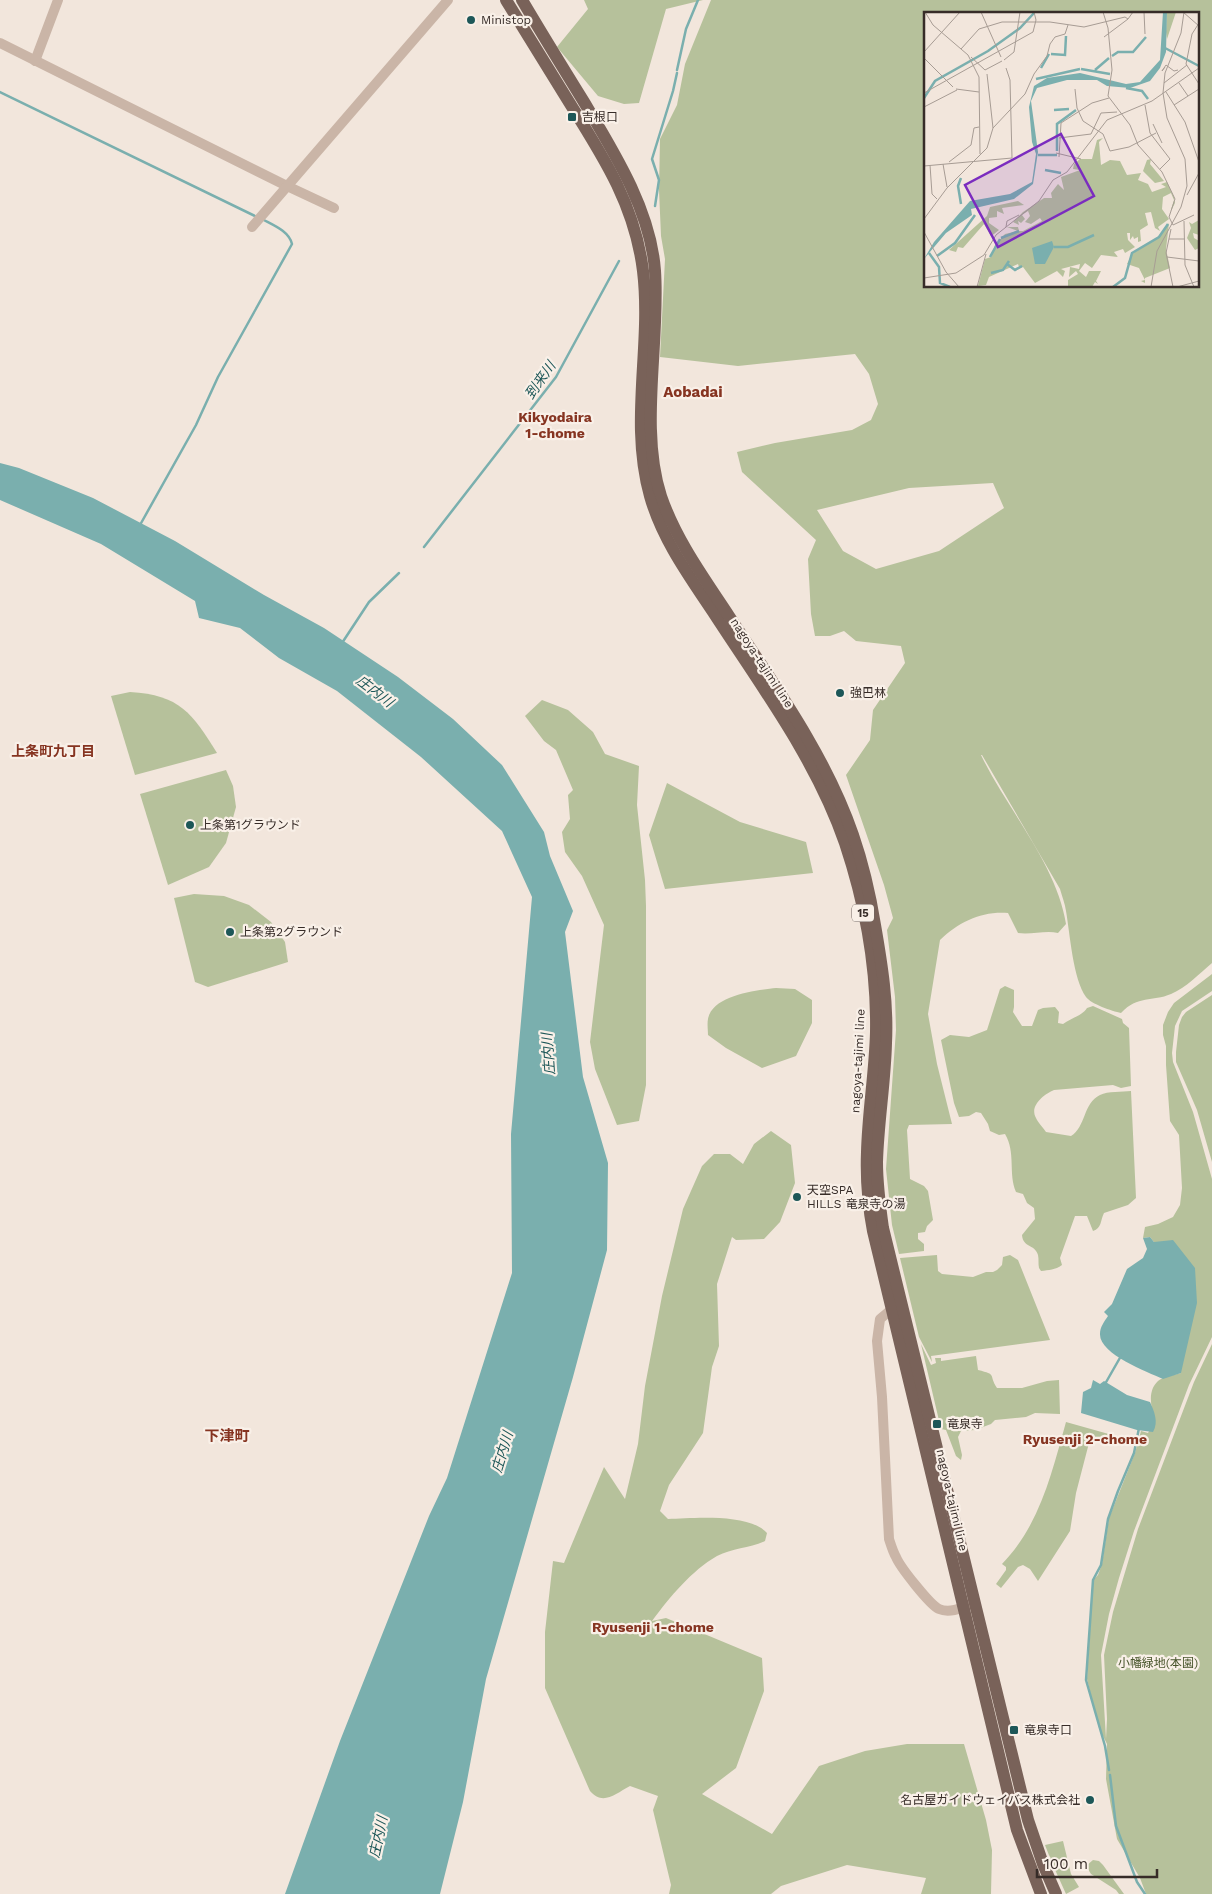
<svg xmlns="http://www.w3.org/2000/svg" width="1212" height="1894" viewBox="0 0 1212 1894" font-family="'Work Sans','Noto Sans JP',sans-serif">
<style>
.green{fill:#b6c19b;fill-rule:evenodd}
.water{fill:#7aafae}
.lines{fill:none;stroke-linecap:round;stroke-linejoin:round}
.stream{stroke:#7aafae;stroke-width:2.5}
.tertiary{stroke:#cab5a7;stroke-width:10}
.primary{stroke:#796259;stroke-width:12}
.poi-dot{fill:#1d5758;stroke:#f9f0e8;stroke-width:2}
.labels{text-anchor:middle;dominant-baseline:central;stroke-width:4.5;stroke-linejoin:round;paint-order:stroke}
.shield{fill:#f9f0e8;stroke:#716762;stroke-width:1}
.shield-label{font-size:11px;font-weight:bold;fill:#372c28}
.poi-label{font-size:12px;fill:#372c28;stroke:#f9f0e8;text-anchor:start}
.street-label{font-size:12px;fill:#372c28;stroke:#f9f0e8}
.park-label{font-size:12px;fill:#48552c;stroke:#f9f0e8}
.water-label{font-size:14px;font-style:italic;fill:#1d5758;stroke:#f9f0e8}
.neighbourhood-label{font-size:14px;font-weight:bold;fill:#863421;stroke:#f9f0e8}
.quarter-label{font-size:15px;font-weight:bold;fill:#863421;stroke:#f9f0e8}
.inset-river{fill:none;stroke:#7aafae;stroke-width:2.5}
.inset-road{fill:none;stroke:#a79c94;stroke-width:1}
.view{fill:#7b2cbf;fill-opacity:0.15;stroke:#7b2cbf;stroke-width:2.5}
.inset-edge{fill:none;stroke:#372c28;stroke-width:2.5}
</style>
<rect width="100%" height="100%" fill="#f2e6dc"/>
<g class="green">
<polygon points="584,0 703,0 666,9 639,103 624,104 598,96 557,47 588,9"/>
<path d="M711,0H1212V963C1200,973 1186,988 1171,994C1152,1002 1138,995 1121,1013C1112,1011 1091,1004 1086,997C1073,979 1070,934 1066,911C1065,904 1062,896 1060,889L982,755H981C1007,809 1057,865 1066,924L1058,933C1046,930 1031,935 1018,933L1008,913C981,911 959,922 940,940L928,1014L937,1064L952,1124L909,1125L907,1130L910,1179L924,1186L928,1191L933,1220L927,1226L925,1232L918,1233V1239L924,1244V1251L899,1254L892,1225L886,1169L896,1030L895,997L887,930L893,918L884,885L846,775L870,740L873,710L905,663L901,646L856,641L844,631L830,636H815L811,614L808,559L816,540L742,472L737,452L775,443L852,430L871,420L878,404L869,374L855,354L738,366L660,357L665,259L661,236L659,190L660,139L677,105L685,64ZM926,14H1198V286H926ZM993,483L1004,508L939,551L876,569L843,551L817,510L909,488Z"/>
<path d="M130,692C180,695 192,713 217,753L135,775L111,696Z"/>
<polygon points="542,700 568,710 593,732 605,754 639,766 637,805 645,880 646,906 646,1085 639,1121 617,1125 595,1069 590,1042 604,925 582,876 565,852 562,832 570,819 568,795 573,790 556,750 544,741 525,716"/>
<polygon points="226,770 233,786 236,807 226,843 209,867 168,885 140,794"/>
<polygon points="667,783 740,822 806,842 813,873 665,889 649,835"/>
<polygon points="194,894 224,896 249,905 271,922 285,942 288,962 208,987 195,982 174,898"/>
<path d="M1212,974V991L1182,1011L1175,1026L1172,1053L1173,1062L1193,1112L1212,1179V1337L1189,1385L1134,1531L1119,1578L1109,1614L1101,1655L1106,1739L1107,1719L1104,1655L1113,1612L1138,1529L1194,1382L1212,1344V1894H1146L1140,1878L1117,1839L1106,1779L1107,1744L1099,1728L1087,1679L1093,1580L1098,1575L1102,1564L1109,1518L1135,1453L1141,1431L1148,1433L1155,1420C1151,1408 1147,1391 1158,1381C1163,1377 1174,1375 1181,1373L1154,1242L1150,1237L1143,1238L1145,1227L1158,1224L1173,1217L1180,1205L1182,1188L1179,1135L1170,1121L1166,1065V1046L1163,1035V1025L1168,1012L1174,1003Z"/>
<path d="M1005,986L1014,990V1007L1013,1012L1022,1026H1032L1038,1010L1043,1008L1055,1007L1059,1012L1058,1023L1063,1024C1071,1018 1082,1016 1087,1008L1093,1006L1122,1019L1123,1023L1129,1028L1131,1086L1121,1088L1113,1085L1054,1090C1044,1094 1029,1106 1036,1118C1038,1123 1043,1127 1046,1132L1071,1136C1086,1127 1083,1103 1100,1095C1108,1091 1122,1092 1131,1091L1136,1198L1128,1205L1104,1213C1100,1221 1102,1228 1093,1231L1087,1216H1075L1060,1258L1062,1265C1055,1270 1049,1270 1041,1271L1039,1268C1038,1264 1039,1259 1038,1255C1035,1244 1023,1248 1022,1235L1035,1219L1034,1208L1027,1203L1023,1194L1016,1192C1008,1174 1016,1152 1005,1134L999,1135L990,1131L988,1124L981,1113L976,1112L969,1116L959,1117L954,1103L941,1040L950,1035L969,1037L987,1030L1000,989Z"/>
<path d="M776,988L795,989L812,1000V1023L796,1056L762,1068L726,1048L708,1035C708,1030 707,1024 708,1019C712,995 757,990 776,988Z"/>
<polygon points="1212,995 1212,1162 1197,1110 1176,1062 1176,1052 1179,1025 1182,1017 1186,1012"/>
<path d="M771,1131L791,1145L795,1183L780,1222L764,1239L736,1240L732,1237L717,1284L719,1346L712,1367L703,1433L669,1485L660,1511L668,1519C694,1518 749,1513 767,1533L765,1541C750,1548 732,1548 717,1556C691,1571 670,1597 652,1621L666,1618L762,1658L764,1691L736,1768L702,1794L772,1834L819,1766L865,1751L907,1744H964L986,1820L992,1850L991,1894H921L926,1878L847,1865L781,1886L771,1894H669L671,1885L653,1810L658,1796L630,1786C615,1794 603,1806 590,1791L545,1688V1632L553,1561L564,1563L604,1467L625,1499L638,1444L645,1386L662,1296L683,1209L702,1166L714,1154H730L743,1164L754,1144Z"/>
<polygon points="937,1255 938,1271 942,1274 973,1277 986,1272 993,1272 997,1270 1002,1265 1003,1257 1010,1255 1018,1260 1050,1340 931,1356 932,1362 919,1337 900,1258"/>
<path d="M921,1344L931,1365L936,1363L935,1358H941V1361L976,1356L978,1370C998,1375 988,1374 997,1388H1022L1047,1381L1059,1380L1060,1414L1035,1413L1026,1417L995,1420L991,1424L975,1430L961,1431L958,1437L962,1455L961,1460L956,1456L946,1430L941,1429Z"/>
<path d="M1066,1422L1130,1440L1127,1445L1094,1438L1089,1443L1076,1493L1070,1531L1038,1581L1030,1569L1023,1565L1018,1567L1001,1588L996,1584L1006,1570V1567L1002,1564C1040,1525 1052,1472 1066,1422Z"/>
<polygon points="1063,1841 1071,1874 1079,1887 1066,1894 1052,1863 1045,1845"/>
<polygon points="1093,1860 1099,1861 1103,1865 1124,1894 1119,1894 1116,1890 1091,1874 1086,1866"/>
</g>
<g class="water">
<polygon points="0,463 19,468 93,498 175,541 264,595 324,628 398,677 453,719 502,765 544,832 550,856 573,911 565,932 583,1077 608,1163 607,1250 573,1377 486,1679 463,1802 440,1894 285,1894 340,1741 429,1516 447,1478 512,1273 511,1134 532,897 502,831 421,757 337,691 279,658 240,628 199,618 195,601 101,544 0,500"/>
<path d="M1150,1237L1154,1242L1173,1240L1195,1268L1197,1303L1181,1373L1163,1379C1147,1372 1099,1354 1100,1334C1100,1327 1104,1322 1108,1316L1104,1312L1112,1304L1127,1269L1143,1258L1147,1249L1143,1238Z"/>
<path d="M1093,1380L1100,1384L1104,1381L1127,1395L1150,1402C1154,1411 1159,1422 1153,1432L1137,1430L1081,1413L1083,1392L1091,1388Z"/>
</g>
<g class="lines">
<g class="stream">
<polyline points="677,70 686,29 698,0"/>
<polyline points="0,92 257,217"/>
<polyline points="655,206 659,180 652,159 673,91 677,73"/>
<path d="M140,525L196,425L218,377L292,244C289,231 273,225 262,219"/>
<polyline points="424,547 556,377 619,261"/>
<polyline points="342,643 369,602 399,573"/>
<polyline points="1105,1384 1121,1356"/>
<polyline points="1109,1770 1105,1746 1086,1680 1093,1580 1101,1565 1108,1519 1118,1491 1134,1453 1139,1428"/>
<polyline points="1110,1775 1116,1826 1137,1882 1145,1894"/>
</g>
<g class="tertiary">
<polyline points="0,43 287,186 334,208"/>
<polyline points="35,61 58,0"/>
<polyline points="252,227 448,0"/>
<path d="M892,1309L880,1319L877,1341L882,1397L889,1539C891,1545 893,1552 896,1557C900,1567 930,1605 939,1609C948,1613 961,1609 969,1605"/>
</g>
<g class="primary">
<path d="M506,0C527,34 548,68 569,102C603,156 635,205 643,271C652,346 629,422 650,496C662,539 689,576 713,612C761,686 816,759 845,843C865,903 877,969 876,1032C875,1072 868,1112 867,1152C866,1178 868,1205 873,1231L1017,1830L1041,1894"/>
<path d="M522,0C542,34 563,68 584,102C614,152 651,211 655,271C660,342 639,429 661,496C676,540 704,578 729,616C775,686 826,756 853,835C863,864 870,894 875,925C882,965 888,1003 886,1043C885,1083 878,1123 877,1162C877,1184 880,1207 883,1228L1028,1820L1043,1864L1056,1894"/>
</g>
</g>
<g class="poi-dot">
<circle cx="471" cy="20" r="5"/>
<rect x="567" y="112" width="10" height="10" rx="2.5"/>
<circle cx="840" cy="693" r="5"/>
<circle cx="190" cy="825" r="5"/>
<circle cx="230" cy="932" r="5"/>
<circle cx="797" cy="1197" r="5"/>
<rect x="932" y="1419" width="10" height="10" rx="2.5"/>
<rect x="1009" y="1725" width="10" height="10" rx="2.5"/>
<circle cx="1090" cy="1800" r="5"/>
</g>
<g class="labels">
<rect class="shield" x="852" y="904.5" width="22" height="17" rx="4"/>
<g class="shield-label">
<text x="863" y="913">15</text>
</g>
<g class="poi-label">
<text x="481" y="20">Ministop</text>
<text x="582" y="117">吉根口</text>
<text x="850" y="693">強巴林</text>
<text x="200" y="825">上条第1グラウンド</text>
<text x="240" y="932">上条第2グラウンド</text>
<text x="807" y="1190">天空SPA<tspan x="807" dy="14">HILLS 竜泉寺の湯</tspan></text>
<text x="947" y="1424">竜泉寺</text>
<text x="1024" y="1730">竜泉寺口</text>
<text x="1080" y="1800" text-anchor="end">名古屋ガイドウェイバス株式会社</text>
</g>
<g class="street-label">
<text transform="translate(762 663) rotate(57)">nagoya-tajimi line</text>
<text transform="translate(858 1061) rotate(-87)">nagoya-tajimi line</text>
<text transform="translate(952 1500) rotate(77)">nagoya-tajimi line</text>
</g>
<g class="park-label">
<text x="1158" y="1663">小幡緑地(本園)</text>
</g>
<g class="water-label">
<text transform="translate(540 380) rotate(-55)">到来川</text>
<text transform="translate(375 691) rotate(37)">庄内川</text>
<text transform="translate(548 1054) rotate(-94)">庄内川</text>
<text transform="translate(502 1452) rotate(-73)">庄内川</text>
<text transform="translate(378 1837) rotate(-78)">庄内川</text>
</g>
<g class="neighbourhood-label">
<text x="555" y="417">Kikyodaira<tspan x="555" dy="16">1-chome</tspan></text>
<text x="53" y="751">上条町九丁目</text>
<text x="1085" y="1439">Ryusenji 2-chome</text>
<text x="653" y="1627">Ryusenji 1-chome</text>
</g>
<g class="quarter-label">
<text x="693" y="392">Aobadai</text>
<text x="227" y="1436">下津町</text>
</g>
</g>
<g transform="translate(924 12)">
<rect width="275" height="275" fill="#f2e6dc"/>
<path d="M243,0H252L243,27L242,20ZM179,126L175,130L177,153L186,148L196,149L203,163L217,161L214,168L224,172L228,180L242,175L237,172L243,170L250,185L251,191L248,197L247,198L245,204L250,188L247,181L239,185L238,197L245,207L234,215L236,219L231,216L227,200L221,201L224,213L216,218L217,229L214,230V225L210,227L209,224L206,228V221H203L204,228L211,235L201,241L199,237L190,240L194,245L177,243L168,256L161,251L155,259L162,265L165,259H177L172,269L174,272L171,270L168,275H144V268L154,262L152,259L145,265L146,255L155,257L156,252L137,257L141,259L139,265L133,259L111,271L99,255L93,258L89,257L95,255L94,252L65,265L62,273L54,274L61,247L67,245L71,233L81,222L94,219L83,215H94L95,219H99L118,209L116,206L107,212L101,210L106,204L104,199L98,203L101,207L97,211L94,209L95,213L89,210L99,200L120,186H128L127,181L134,172L140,178L137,165L156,158L149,157L150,152L156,147H168L173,128ZM227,147L226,152L240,169L231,171L219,159L223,148ZM94,189L100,193L78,196L80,202L73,199V205L65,206V211L75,218L70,222L67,224L60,212L39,236L34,235L32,240L25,238L63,204L66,195ZM275,208V223L269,221L270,226L275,229V236L271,238L263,226L267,216L265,210L268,212ZM245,211L242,237L246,256L221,266V271L217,269L221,268L215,256L203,252L208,242L236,224Z" fill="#b6c19b"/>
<path d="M239,0H243L242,40L236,56L226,69L206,76L183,74L173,68H143L113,76L107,89L114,140L109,172L90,187L47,197L48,203L22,221L0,247L10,230L46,189L86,182L108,170L112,142L108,130L105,95L110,74L123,66L156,61L202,72L216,70L236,48ZM128,229L130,235L121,252H111L108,236Z" fill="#7aafae"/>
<path class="inset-river" d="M241,36L275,54M127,42L141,43L142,24M188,44L194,40H209L222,25M117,56L125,42M157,57L186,62M171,58L185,46M112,67L156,57M202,76L218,79L224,87M0,86L11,69L64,39L96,16L110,1M130,98L145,97M133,139V112L152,98M114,143H133M121,158L137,161M37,192L34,174L37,166M77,226L95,219M130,235H144L170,223M5,241L15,255L16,271L26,275M13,244L31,231L51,203M66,245L76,227M83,252L91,258L98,254M67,261L79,258L85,249M189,275L201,266L208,241L235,225L244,212"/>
<path class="inset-road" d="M1,0L9,13L44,43L55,65L56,142M57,0L77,45M179,0L184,16L188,58L184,84L206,113L214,133L238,160L251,187L245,205L249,213M220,0L221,22M259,0L275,14M275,11L268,22L262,52L275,72M180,25L204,7M37,37L55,17L78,10H126L160,15L201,5L204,7L209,0M0,40L36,0M47,45L61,58L78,49M0,46L29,75M80,48L90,40L96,0M241,55L238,59L242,53L250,59L254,58M63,62L69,116M240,71L263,53M255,71L264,84M32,77L55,80M151,77L153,96L159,109L179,122L186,139L205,135L232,121M242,80L261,110L275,150M0,81L109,20L112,8L110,0M221,93L226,121L246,147L236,157M250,93L275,77M0,95L33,78M229,112L238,131M135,126L167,122L177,101L193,100M132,141L157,147M135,145L137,111L168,91L185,86M25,150L47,133L50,116L55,115M19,152L23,175M6,153L8,182L13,187M0,154L88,146L86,68L82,56M263,183L275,161M0,207L23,176L63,136L69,116L101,82L110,62L123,44L126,32L131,25L141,22L144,13M260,209L261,253L270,275M249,213L270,203M82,215L83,209L95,203M247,217L242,241L249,275M0,220L22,260L35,275M245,227H261M243,245L275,249M0,266L32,261L60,243L72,223L115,189L129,168L143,160L183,108L228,89L275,56M53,275L62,242M227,275L233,239L257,195L263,174L261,147L243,106L239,81L241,61L257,21L260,0M253,275L275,269"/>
<path class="view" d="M137,122L170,184L74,235L41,173Z"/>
<rect width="275" height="275" class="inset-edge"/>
</g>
<path d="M1037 1869v8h120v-8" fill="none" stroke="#372c28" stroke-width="2.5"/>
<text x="1044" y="1869" font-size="15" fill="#372c28" stroke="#f9f0e8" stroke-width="4" paint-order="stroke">100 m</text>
</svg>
